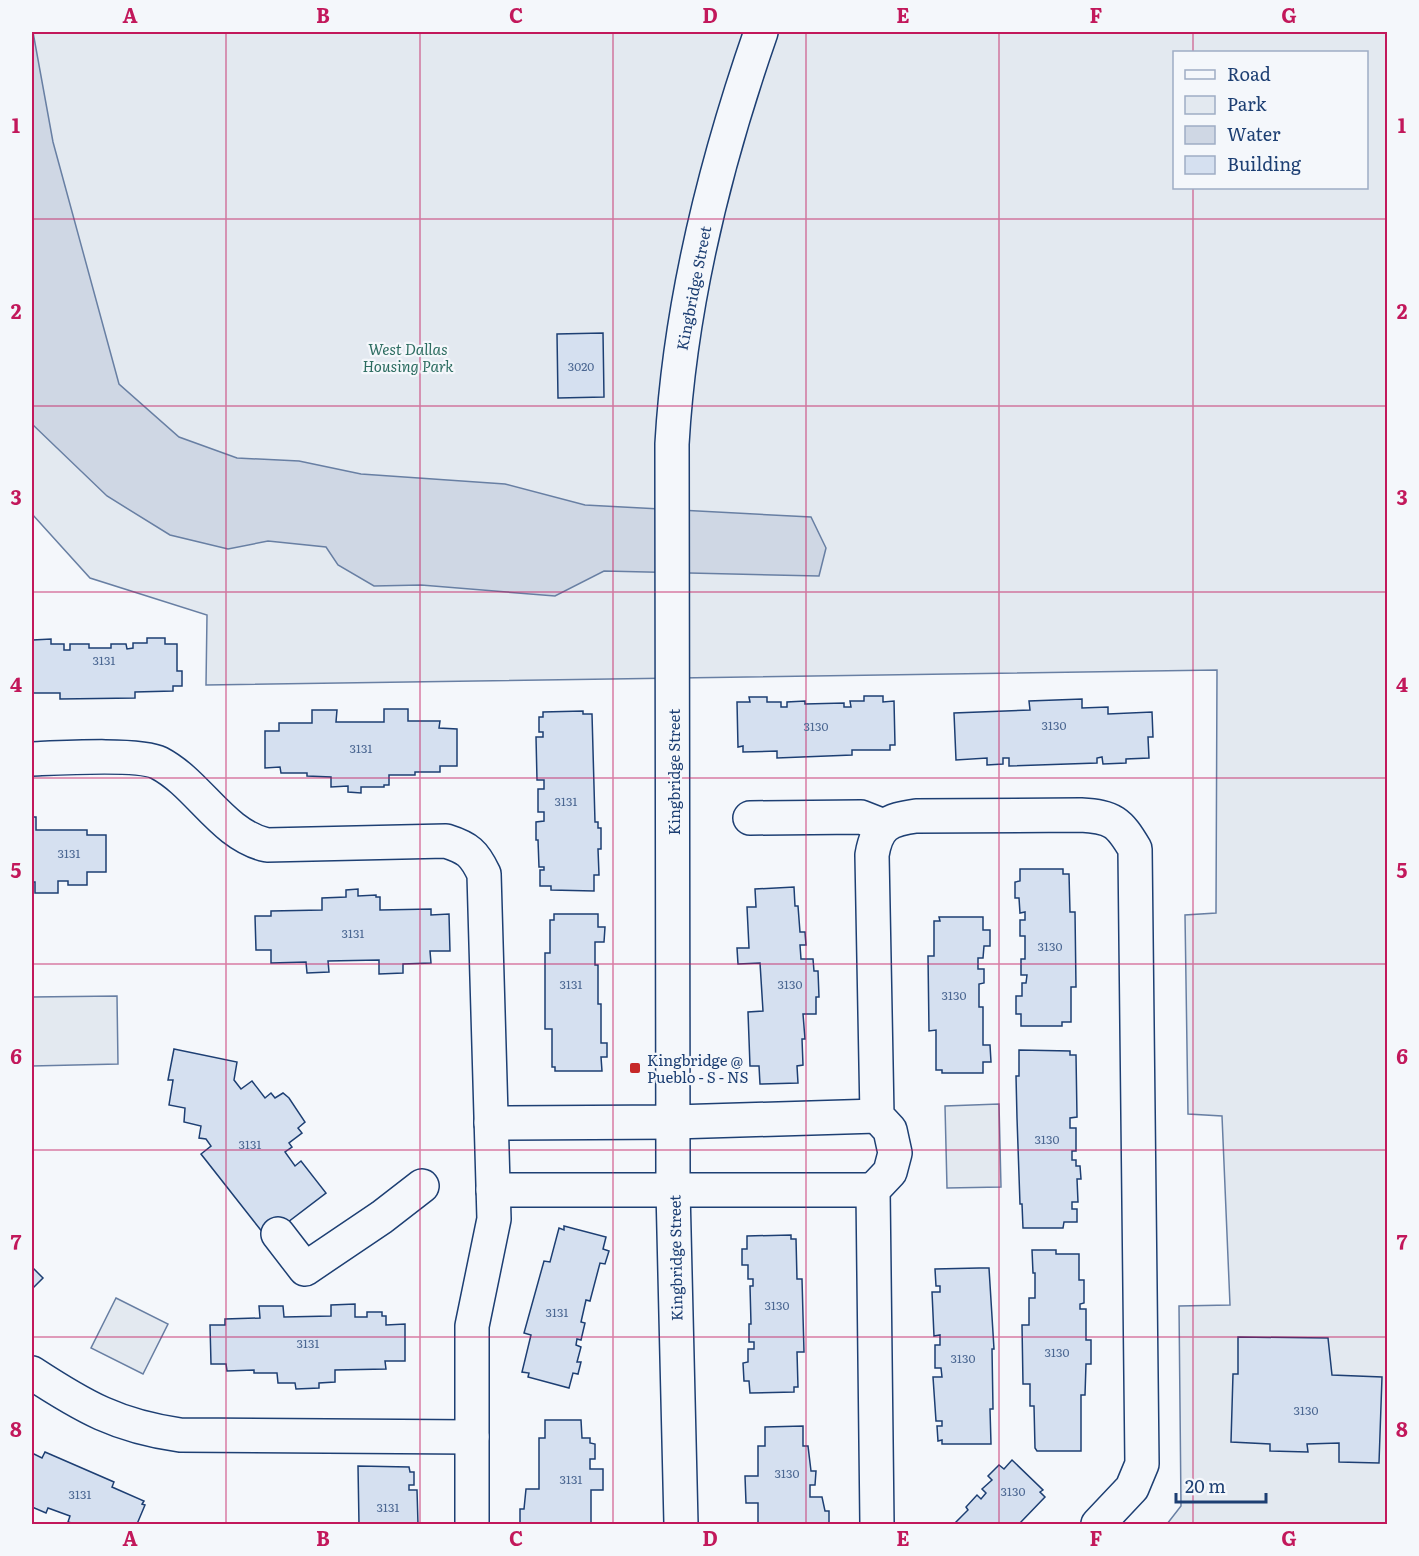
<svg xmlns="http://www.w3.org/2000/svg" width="1419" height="1556" viewBox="0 0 1419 1556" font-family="Literata,serif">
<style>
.green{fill:#e3e9f0;stroke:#687fa3;stroke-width:1.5;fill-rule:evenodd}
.water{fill:#cfd7e4;stroke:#687fa3;stroke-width:1.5}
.building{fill:#d5e0f0;stroke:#1d3f73;stroke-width:1.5}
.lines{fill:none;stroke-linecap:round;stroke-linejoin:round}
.minor-casing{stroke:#1d3f73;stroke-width:36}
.minor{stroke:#f4f7fb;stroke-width:33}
.grid{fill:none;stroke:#c2185b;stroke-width:1.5;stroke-opacity:0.55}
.poi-dot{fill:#c62828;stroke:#f4f7fb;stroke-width:2}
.labels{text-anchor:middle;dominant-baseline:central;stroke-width:4.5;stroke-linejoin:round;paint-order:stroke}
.number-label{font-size:12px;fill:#4b6792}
.street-label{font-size:15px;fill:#1d3f73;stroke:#f4f7fb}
.park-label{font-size:15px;font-style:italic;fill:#2c6c60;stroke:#f4f7fb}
.poi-label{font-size:15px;fill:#1d3f73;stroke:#f4f7fb;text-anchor:start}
.neatline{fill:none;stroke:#c2185b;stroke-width:2}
.grid-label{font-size:20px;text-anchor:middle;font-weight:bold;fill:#c2185b}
</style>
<rect width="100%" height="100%" fill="#f4f7fb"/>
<g class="green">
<path d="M32,32H1387V1524H1167L1181,1506L1179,1306L1230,1305L1222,1116L1188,1114L1185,915L1216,913L1217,670L206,685L207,615L90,578L32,514ZM1174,52H1366V188H1174Z"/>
<polygon points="117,996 118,1064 32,1066 32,997"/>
<polygon points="999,1104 1001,1187 947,1188 945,1106"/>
<polygon points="116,1298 168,1324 143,1374 91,1348"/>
</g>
<polygon class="water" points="32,32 33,32 53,142 119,384 179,437 237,458 299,461 361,474 505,484 585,505 811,517 826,548 819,576 604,571 555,596 421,585 374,586 338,565 326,547 268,541 228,549 170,535 107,496 32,424"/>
<g class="building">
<polygon points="603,333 604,397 558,398 557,334"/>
<polygon points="147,638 165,638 165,644 177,644 177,671 182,671 182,686 173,686 173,691 135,692 135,698 60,699 60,693 32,693 33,640 51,639 51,644 64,644 64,650 70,650 70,644 89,644 89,648 111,648 111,644 126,644 127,649 133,648 133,643 147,643"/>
<polygon points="864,696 883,696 883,702 894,701 895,745 890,745 890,750 852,750 852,755 777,758 777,751 743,752 743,746 738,747 737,702 750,702 749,697 767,697 767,702 781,702 781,707 787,707 787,702 805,701 805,704 844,703 844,707 851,707 850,701 864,701"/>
<polygon points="1082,699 1082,708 1108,707 1108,714 1152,712 1153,737 1148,737 1149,758 1126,759 1126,763 1103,764 1102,757 1097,758 1097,763 1009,766 1009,758 1003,758 1003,764 987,765 987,758 956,760 954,713 1030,710 1029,701"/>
<polygon points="384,709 408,709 408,721 440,721 439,728 457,729 457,766 440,766 440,772 415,772 415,775 389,775 389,785 384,785 384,787 361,787 361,793 348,792 348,786 331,787 331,777 307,776 307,773 281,773 280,767 265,768 265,731 279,731 279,723 312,723 312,710 337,710 336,722 384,722"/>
<polygon points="583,711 583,714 592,714 595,822 598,822 598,828 601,828 601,849 598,849 599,875 594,875 594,891 551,890 551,886 540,886 540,870 544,870 544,867 539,867 538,840 536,840 536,822 544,821 544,812 538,812 538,789 544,789 544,780 537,780 536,737 543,737 543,732 539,732 539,717 543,717 543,712"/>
<polygon points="32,817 36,817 36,830 87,830 87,835 106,835 106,872 87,872 87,885 68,885 68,881 58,881 58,893 35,893 35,882 32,882"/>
<polygon points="1020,869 1063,869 1063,874 1069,874 1070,912 1075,912 1076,987 1071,987 1071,1022 1062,1022 1062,1026 1021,1026 1021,1014 1016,1014 1016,996 1022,996 1022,983 1026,983 1027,975 1021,975 1021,959 1025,959 1025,936 1020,936 1020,920 1025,920 1025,912 1020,913 1019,898 1015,898 1015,882 1020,881"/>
<polygon points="794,887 795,906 798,906 800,932 805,932 806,945 800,945 801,959 813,959 814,971 818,971 819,997 816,997 816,1014 803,1014 805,1039 802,1039 803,1065 797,1066 798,1083 760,1084 759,1066 750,1066 748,1012 763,1011 760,963 738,964 737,948 749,948 747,907 756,907 755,889"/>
<polygon points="358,889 358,896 376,895 376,897 380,897 380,910 431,909 431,915 449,914 450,951 430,951 431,963 403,964 403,973 379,974 379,960 328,961 329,972 307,973 306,962 271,963 271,950 256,950 255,916 271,916 271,911 322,910 322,898 346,897 346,890"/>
<polygon points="554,914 598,914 598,927 605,927 604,942 595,942 595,965 598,965 598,1004 601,1004 601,1043 607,1043 607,1057 601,1057 602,1071 555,1071 555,1067 552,1067 552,1029 545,1029 545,953 550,953 550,920 554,920"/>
<polygon points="939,917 983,917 983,930 990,930 990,946 984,946 983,958 978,958 978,969 984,969 984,983 979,984 979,1007 983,1007 983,1045 990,1045 991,1062 983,1062 983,1073 942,1073 942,1070 936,1070 936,1030 929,1031 928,956 934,956 934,921 940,921"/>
<polygon points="174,1049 237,1062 234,1080 241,1089 252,1081 265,1098 271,1093 275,1098 283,1093 289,1098 305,1122 298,1128 302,1133 289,1143 292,1147 285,1152 295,1166 301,1161 326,1193 267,1238 201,1154 211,1146 206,1139 199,1138 201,1126 184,1122 185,1108 169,1105 173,1080 168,1080"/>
<polygon points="1019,1050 1070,1051 1070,1055 1076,1055 1077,1117 1070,1118 1070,1128 1076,1128 1076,1151 1072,1151 1072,1160 1076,1160 1076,1166 1080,1166 1081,1179 1077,1179 1078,1202 1072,1202 1072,1209 1077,1209 1077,1222 1064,1222 1063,1228 1023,1228 1022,1204 1020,1204 1017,1118 1016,1076 1019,1076"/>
<polygon points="564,1226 606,1237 603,1249 609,1251 605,1264 600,1263 590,1301 586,1300 581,1322 585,1323 581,1340 577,1339 576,1345 581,1347 577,1362 581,1362 578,1374 573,1373 569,1388 528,1377 529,1373 522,1372 531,1335 524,1333 544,1261 550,1262 559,1228 564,1230"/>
<polygon points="791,1235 791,1239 796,1239 797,1279 802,1279 804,1352 797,1352 798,1387 794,1387 794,1392 750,1393 749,1381 744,1381 743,1363 748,1362 748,1349 754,1349 754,1342 749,1342 749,1324 751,1324 750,1286 753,1286 753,1279 748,1279 748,1265 742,1265 742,1249 747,1249 747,1236"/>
<polygon points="1032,1250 1056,1250 1056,1254 1079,1254 1079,1280 1084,1280 1084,1303 1080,1304 1080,1309 1086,1309 1086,1340 1091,1340 1091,1364 1086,1364 1085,1395 1081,1395 1081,1451 1037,1451 1035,1448 1034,1406 1030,1406 1030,1384 1023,1384 1022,1325 1029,1325 1029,1298 1035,1298 1035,1273 1033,1273"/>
<polygon points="32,1267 43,1278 32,1289"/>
<polygon points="979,1268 989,1268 994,1349 992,1349 993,1409 990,1409 991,1444 942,1444 942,1440 938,1441 937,1426 942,1426 942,1421 936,1421 933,1377 942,1377 941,1368 935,1368 935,1345 940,1345 940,1335 934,1336 932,1292 940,1292 940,1286 936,1286 935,1269"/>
<polygon points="355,1304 355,1317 367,1317 367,1312 382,1312 382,1316 386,1316 386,1325 405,1324 405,1361 385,1361 386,1369 335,1370 335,1382 319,1383 319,1388 296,1389 295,1383 278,1383 277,1373 254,1373 254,1370 227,1371 226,1364 211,1364 210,1325 225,1325 225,1319 260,1318 259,1306 283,1306 284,1317 331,1316 331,1305"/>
<polygon points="1238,1337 1328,1338 1332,1375 1382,1377 1379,1463 1339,1462 1339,1443 1307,1444 1308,1452 1270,1451 1270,1444 1231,1442 1233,1374 1238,1374"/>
<polygon points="545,1420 581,1420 582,1438 590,1438 590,1443 595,1444 595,1459 590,1459 590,1469 603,1469 603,1490 591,1490 591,1524 520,1524 520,1509 524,1509 526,1489 539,1489 539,1438 545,1438"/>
<polygon points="803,1426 803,1446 808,1446 811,1471 816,1471 815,1485 810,1485 810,1497 822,1497 825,1511 829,1511 829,1524 758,1524 758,1503 746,1503 745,1476 758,1476 758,1446 765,1446 765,1427"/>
<polygon points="45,1452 114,1482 112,1487 144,1501 142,1504 145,1505 137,1524 75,1524 68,1522 70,1516 48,1508 46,1513 32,1507 32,1453 42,1458"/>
<polygon points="1012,1460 1043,1490 1040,1492 1045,1497 1019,1524 954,1524 968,1510 966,1507 977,1495 981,1499 986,1493 982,1489 992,1480 988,1476 999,1465 1004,1469"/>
<polygon points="358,1466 409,1467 410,1472 414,1472 414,1485 409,1485 409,1490 417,1490 418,1524 359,1524"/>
</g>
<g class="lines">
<g class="minor-casing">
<g id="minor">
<path d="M32,759C57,758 140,753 159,763C199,784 222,835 267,845L446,841C468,848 474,853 484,874L494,1219L472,1326V1524"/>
<polyline points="750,818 861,817 884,826"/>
<polyline points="491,1123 674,1122 877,1116"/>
<polyline points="493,1190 873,1190"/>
<polyline points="278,1234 305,1269 382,1217 422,1186"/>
<path d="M32,1373C84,1407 117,1426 180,1435L472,1437"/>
<path d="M681,1524L673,1190L672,444C680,303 715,164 761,32"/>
<path d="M877,1524L873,1190L890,1172L895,1153L890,1130L877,1116L872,855C877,825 888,820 916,816L1081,815C1113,817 1119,822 1135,849L1142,1464L1132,1488L1098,1524"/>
</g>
</g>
<use href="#minor" class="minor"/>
</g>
<path class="grid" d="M226,32V1524M420,32V1524M613,32V1524M806,32V1524M999,32V1524M1193,32V52M1193,188V1524M32,219H1388M32,406H1388M32,592H1388M32,778H1388M32,964H1388M32,1150H1388M32,1337H1388"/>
<rect class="poi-dot" x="629" y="1062" width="12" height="12" rx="3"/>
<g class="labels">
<g class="number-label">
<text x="581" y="366">3020</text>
<text x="104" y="660">3131</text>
<text x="1054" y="725">3130</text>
<text x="816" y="726">3130</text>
<text x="361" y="748">3131</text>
<text x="566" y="801">3131</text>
<text x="69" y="853">3131</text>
<text x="353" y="933">3131</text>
<text x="1050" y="946">3130</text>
<text x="571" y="984">3131</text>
<text x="790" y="984">3130</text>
<text x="954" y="995">3130</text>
<text x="1047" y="1139">3130</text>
<text x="250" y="1144">3131</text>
<text x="777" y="1305">3130</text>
<text x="557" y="1312">3131</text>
<text x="308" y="1343">3131</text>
<text x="1057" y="1352">3130</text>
<text x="963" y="1358">3130</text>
<text x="1306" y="1410">3130</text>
<text x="787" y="1473">3130</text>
<text x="571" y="1479">3131</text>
<text x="1013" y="1491">3130</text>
<text x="80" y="1494">3131</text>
<text x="388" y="1507">3131</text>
</g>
<g class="street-label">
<text transform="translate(693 288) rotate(-79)">Kingbridge Street</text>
<text transform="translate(673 772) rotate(-90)">Kingbridge Street</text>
<text transform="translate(675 1258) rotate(-91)">Kingbridge Street</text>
</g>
<g class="park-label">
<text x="408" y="348">West Dallas<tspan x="408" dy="17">Housing Park</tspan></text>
</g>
<g class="poi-label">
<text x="647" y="1059">Kingbridge @<tspan x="647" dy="17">Pueblo - S - NS</tspan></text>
</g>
</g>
<rect width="1419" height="1556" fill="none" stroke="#f4f7fb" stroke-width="66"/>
<rect x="1173" y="51" width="195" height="138" fill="#f4f7fb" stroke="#9eadc5" stroke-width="1.5"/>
<rect x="1185" y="70" width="30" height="9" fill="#f4f7fb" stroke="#9eadc5" stroke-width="1.5"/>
<text x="1227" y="81" font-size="18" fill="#1d3f73">Road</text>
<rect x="1185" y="96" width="30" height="18" fill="#e3e9f0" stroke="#9eadc5" stroke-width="1.5"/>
<text x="1227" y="111" font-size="18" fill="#1d3f73">Park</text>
<rect x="1185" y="126" width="30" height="18" fill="#cfd7e4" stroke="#9eadc5" stroke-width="1.5"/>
<text x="1227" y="141" font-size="18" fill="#1d3f73">Water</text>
<rect x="1185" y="156" width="30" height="18" fill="#d5e0f0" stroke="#9eadc5" stroke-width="1.5"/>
<text x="1227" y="171" font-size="18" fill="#1d3f73">Building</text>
<path d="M1176 1493v9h90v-9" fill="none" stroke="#1d3f73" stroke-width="3"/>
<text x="1185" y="1493" font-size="18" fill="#1d3f73" stroke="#f4f7fb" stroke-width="4.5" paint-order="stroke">20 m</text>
<rect x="33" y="33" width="1353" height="1490" class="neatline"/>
<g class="grid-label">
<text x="130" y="23">A</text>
<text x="323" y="23">B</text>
<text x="516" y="23">C</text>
<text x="710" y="23">D</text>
<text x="903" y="23">E</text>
<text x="1096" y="23">F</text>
<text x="1289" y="23">G</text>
<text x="16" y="133">1</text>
<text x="1402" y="133">1</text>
<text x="16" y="319">2</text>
<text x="1402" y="319">2</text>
<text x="16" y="505">3</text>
<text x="1402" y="505">3</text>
<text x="16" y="692">4</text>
<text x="1402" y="692">4</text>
<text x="16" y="878">5</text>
<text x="1402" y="878">5</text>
<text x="16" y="1064">6</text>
<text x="1402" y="1064">6</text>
<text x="16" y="1250">7</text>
<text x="1402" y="1250">7</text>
<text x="16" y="1437">8</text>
<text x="1402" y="1437">8</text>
<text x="130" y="1546">A</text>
<text x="323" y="1546">B</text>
<text x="516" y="1546">C</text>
<text x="710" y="1546">D</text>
<text x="903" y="1546">E</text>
<text x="1096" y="1546">F</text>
<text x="1289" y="1546">G</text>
</g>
</svg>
